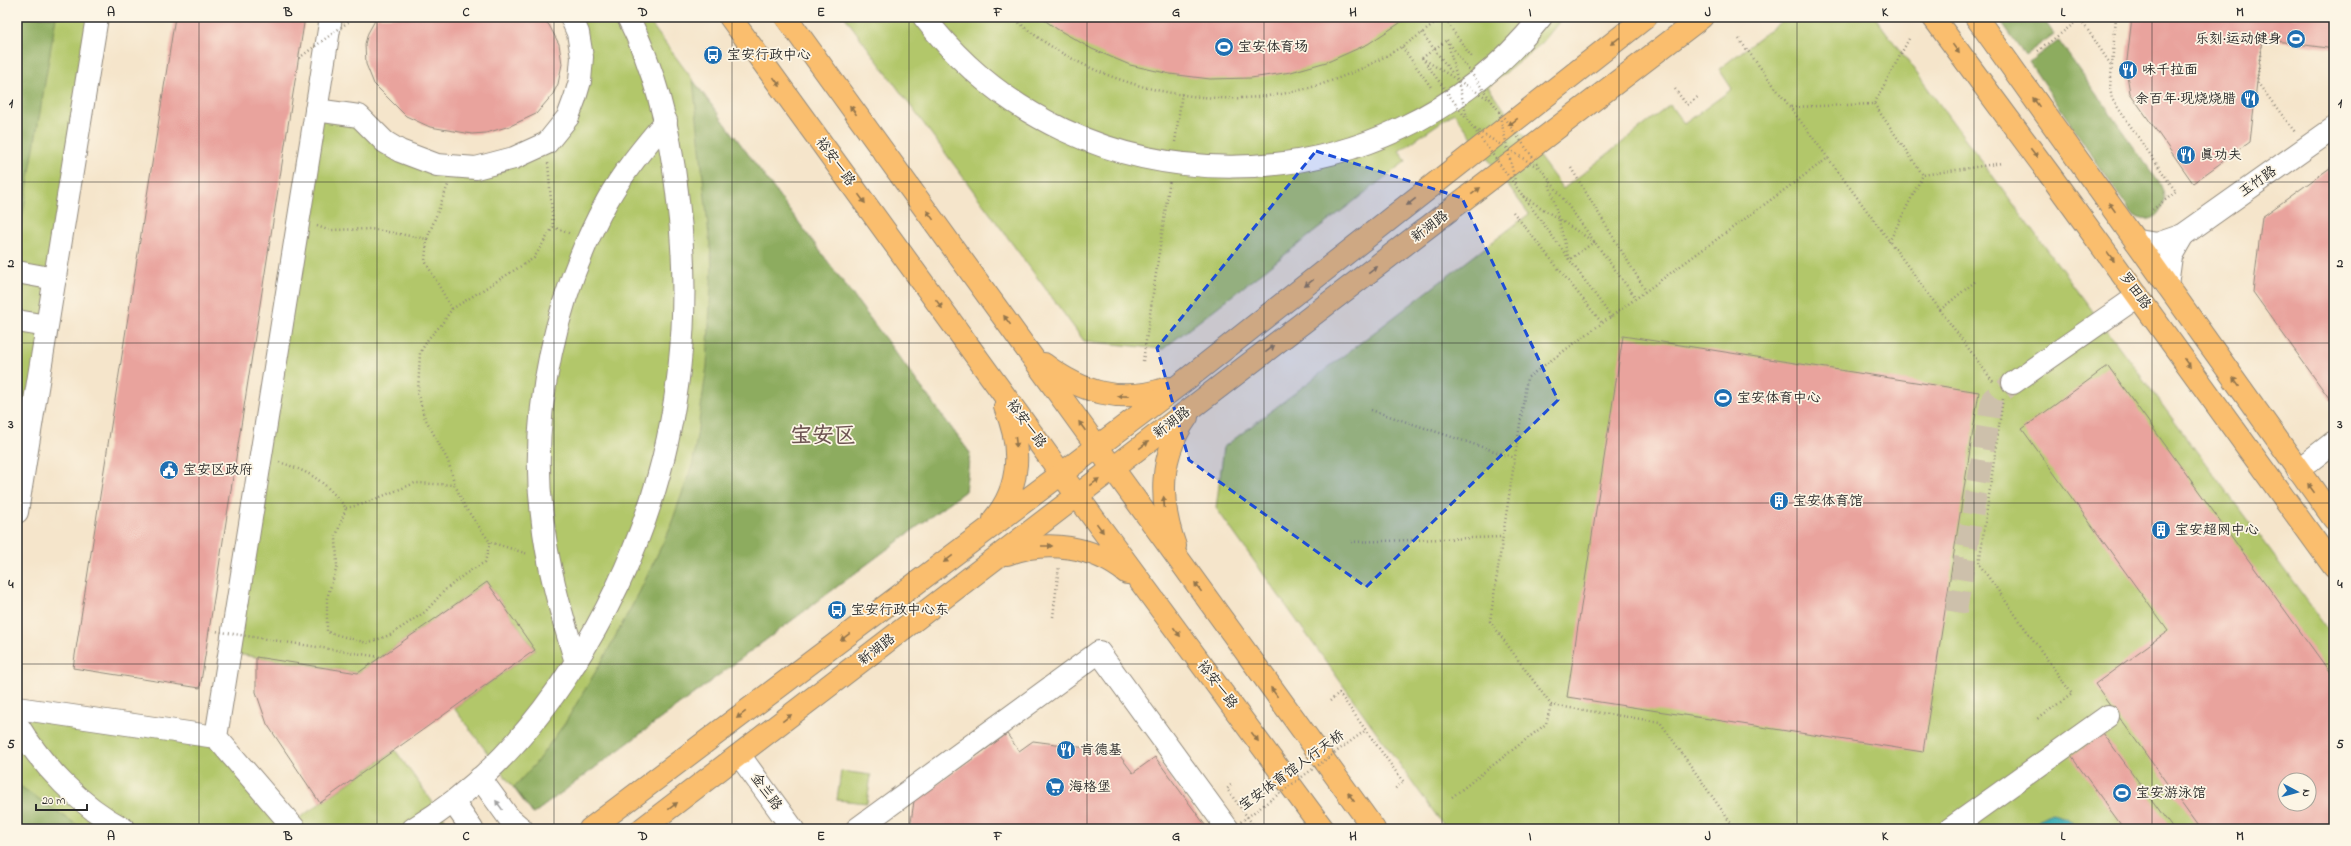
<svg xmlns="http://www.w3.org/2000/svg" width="2351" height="846" viewBox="0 0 2351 846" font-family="'Indie Flower','LXGW WenKai TC',sans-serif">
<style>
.green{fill:#b2c76b;stroke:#6e794b;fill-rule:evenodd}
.forest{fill:#8dac5f;stroke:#5c6c45}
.water{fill:#42b2b9;stroke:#366e72}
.building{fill:#e9a39d;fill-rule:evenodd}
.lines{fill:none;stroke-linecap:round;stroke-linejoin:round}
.minor-tunnel{stroke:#cdc0ab;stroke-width:22;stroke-dasharray:22 11;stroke-linecap:butt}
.minor-casing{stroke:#90887b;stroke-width:24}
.major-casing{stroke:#90887b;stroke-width:24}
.path{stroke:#90887b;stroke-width:2.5;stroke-dasharray:1 3;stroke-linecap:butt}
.minor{stroke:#fff;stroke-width:22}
.major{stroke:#fabe6e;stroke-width:22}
.path-bridge{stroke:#90887b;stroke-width:2.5;stroke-dasharray:1 3;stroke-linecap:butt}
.oneway{fill:#92744c}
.oneway2{fill:#a0a0a0}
.marked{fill:#1d4ed8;fill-opacity:0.2;stroke:#1d4ed8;stroke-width:3;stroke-dasharray:8 5;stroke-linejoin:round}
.grid{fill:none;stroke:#2b2b2b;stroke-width:1;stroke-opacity:0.55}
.labels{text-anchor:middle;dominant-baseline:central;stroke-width:3.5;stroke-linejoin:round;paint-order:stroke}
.poi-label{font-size:14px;fill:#2b2b2b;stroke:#fcf5e5;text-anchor:start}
.street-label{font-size:14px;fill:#2b2b2b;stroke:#fcf5e5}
.town-label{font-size:22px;font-weight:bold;fill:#6e5553;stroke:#fcf5e5}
.neatline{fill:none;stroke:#2b2b2b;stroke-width:1.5}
.grid-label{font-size:13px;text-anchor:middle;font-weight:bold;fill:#2b2b2b}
</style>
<rect width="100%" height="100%" fill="#fcf5e5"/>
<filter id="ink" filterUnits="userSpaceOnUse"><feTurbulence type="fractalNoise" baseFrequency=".025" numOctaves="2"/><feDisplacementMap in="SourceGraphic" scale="8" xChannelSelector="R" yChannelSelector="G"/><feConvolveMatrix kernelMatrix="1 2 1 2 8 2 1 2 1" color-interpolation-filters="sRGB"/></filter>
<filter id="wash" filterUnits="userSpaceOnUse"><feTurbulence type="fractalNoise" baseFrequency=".012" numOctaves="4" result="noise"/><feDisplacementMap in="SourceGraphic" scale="16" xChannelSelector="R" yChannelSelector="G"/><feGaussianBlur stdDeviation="0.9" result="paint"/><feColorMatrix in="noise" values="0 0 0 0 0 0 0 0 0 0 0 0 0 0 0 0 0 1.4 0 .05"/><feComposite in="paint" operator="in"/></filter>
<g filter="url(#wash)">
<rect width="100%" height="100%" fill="#f5e5cb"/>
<g class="green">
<polygon points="17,17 97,17 17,512"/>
<polygon points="571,17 646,17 970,453 965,491 533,814 454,708 535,650 487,582 358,673 230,653 316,110 359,116 437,165 531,152 575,98"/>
<path d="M845,17H1563L1542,43L1488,87L1563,189L1670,105L1684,124L1732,89L1719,69L1787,17H1875L2334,637V829H1446L1216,508L1224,447L1529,214L1454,113L1399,151L1406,161L1163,349L1084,341ZM2285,780H2309V804H2285Z"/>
<polygon points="17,708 216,737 291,824 395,750 452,829 17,829"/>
<polygon points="841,771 871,775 867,803 837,800"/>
</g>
<g class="forest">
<polygon points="17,17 56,17 17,249"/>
<polygon points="1998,17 2042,17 2054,34 2025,55"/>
<path d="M2058,40L2160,184C2173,208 2152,231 2131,213L2029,62Z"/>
<polygon points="693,80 970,453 965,491 533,814 514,787 535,764 565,723 602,661 640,591 669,530 693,463 707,366 712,265"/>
<polygon points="17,784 83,829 17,829"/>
</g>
<polygon class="water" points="2052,814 2067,818 2079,829 2033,829 2038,821"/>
<g id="blocks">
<g class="building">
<polygon points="175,17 305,17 200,688 73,668"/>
<polygon points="377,17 541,17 549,25 559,44 562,64 558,84 553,94 536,114 510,126 486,133 472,134 430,127 406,116 374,84 366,64 365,44 368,33"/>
<polygon points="1040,17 1409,17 1368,44 1330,61 1291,72 1251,78 1210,79 1170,74 1130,65 1092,49 1057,29"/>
<polygon points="2132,17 2334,17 2334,49 2262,39 2250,142 2193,183 2130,93 2126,69"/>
<polygon points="2334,165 2334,405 2253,292 2262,217"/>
<polygon points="1623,336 1979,392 1923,752 1567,697"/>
<path d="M2108,366L2334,678V829H2200L2095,684L2168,631L2022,429ZM2285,780H2309V804H2285Z"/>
<polygon points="487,582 535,650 320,803 267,724 256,692 256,657 358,673"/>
<polygon points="2103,733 2173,829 2124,829 2071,756"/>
<polygon points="1007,734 1019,751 1033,741 1117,752 1133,773 1155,757 1208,829 910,829 914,801"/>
</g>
</g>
</g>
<g filter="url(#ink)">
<use href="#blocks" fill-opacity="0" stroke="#90887b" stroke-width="1"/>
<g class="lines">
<polyline class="minor-tunnel" points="1956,612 1992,399 2013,383"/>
<g class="minor-casing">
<g id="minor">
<path d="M924,17C1078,219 1386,214 1541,17"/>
<polyline points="316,110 359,116 385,142 400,151 437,165 476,168 514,158 547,143 568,117 575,98 580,81 582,57 578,33 571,17"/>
<polyline points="2136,241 2157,244 2183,235 2334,128"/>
<polyline points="17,272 55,279"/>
<polyline points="2167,285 2171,256 2183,235"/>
<polyline points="17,321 47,326"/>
<polyline points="2013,383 2138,296"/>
<polyline points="2298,470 2334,442"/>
<polyline points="17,512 97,17"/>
<path d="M576,662C561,613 547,566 542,515C529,411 557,292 607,201C623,172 645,146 666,121"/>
<polyline points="17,708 216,737"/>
<path d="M17,724C42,766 80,806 124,829"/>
<polyline points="740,756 793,829"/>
<polyline points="480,778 509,818 522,829"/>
<polyline points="453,802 472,829"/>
<polyline points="295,829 216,737 331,17"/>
<path d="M413,829C479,789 531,732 572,668C665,523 699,362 677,192C670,130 656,72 628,17"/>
<polyline points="857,829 1099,652 1228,829"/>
<polyline points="1950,829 2108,716"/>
</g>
</g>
<g class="major-casing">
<g id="major">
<polyline points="730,17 1089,512 1323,829"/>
<path d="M786,17C983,287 1177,559 1374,829"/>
<polyline points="1933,17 2050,175 2334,567"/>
<polyline points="1976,17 2334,519"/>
<path d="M1044,364C1082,393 1121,404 1168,388"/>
<path d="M994,519C1022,486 1021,444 1005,407"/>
<path d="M1175,546C1159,502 1159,456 1187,417"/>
<path d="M1007,554C1047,539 1093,546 1127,573"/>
<polyline points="590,829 1187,379 1646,17"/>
<polyline points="642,829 1702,17"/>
</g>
</g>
<g class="path">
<path d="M1013,17C1085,83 1196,112 1292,92C1348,80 1400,52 1443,17"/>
<polyline points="1443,17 1473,59"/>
<polyline points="2079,17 2111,65"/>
<polyline points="2116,17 2110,88 2112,99 2176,192 2152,210"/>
<polyline points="1422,33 1453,74"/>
<polyline points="1739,39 1828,158"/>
<polyline points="2262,39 2257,82 2295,132"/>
<polyline points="1402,47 1431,87"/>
<polyline points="2038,51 2080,19"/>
<polyline points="1422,58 1447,40"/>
<polyline points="1675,89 1687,105 1699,96"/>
<polyline points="1874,104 1923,175"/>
<polyline points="1791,107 1874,104 1910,37"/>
<polyline points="1175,142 1182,93"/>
<polyline points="1571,168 1646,291"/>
<polyline points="1523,196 1594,242 1569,260 1548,178"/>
<polyline points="1513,212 1602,323"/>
<polyline points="317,226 328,230 371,229 427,239 448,185"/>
<polyline points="553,227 571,234"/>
<polyline points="427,239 425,261 452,309"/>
<polyline points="1889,242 1923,175 2002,163"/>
<polyline points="1624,282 1636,298"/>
<polyline points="1599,300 1611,317"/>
<polyline points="1940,310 1977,280"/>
<polyline points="1143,361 1170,179"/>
<polyline points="2003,399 1979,564 2072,694 2037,719"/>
<polyline points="1371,410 1515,458"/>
<path d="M279,462C313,473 324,481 346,508L336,536L337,567L327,598V632L367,643L390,635L425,612L445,590L465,574L485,562L490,542"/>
<polyline points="455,485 465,507 490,542 528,554"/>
<polyline points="346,508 363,504 415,483 455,485 448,461 424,416 418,393 420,353 428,339 441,325 452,309 534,258 553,227 548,163"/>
<polyline points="1351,542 1502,537"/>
<polyline points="1053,617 1059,566"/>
<polyline points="1330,701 1339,693 1399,776 1404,782 1393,790"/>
<polyline points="1231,785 1227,789 1256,829"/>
<polyline points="1452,797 1546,724 1551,705"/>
<polyline points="1793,826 1795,829"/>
<polyline points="1735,829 1660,722 1551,705 1490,621 1527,378 1828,158 1994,383"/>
</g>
<use href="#minor" class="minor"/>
<use href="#major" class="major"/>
<g class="path-bridge">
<polyline points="1447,40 1624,282"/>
<polyline points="1448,43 1467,117"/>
<polyline points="299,58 355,17"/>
<polyline points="1422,58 1599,300"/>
<polyline points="1425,60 1490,100"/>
<polyline points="1499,112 1516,185"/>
<polyline points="1475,129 1539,168"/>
<polyline points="209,630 380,657"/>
<polyline points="1231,829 1366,730"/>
</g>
</g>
<defs><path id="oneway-solid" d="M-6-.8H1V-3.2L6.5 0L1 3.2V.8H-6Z"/></defs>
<g class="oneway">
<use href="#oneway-solid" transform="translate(1615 41) rotate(142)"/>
<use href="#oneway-solid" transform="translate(1956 49) rotate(54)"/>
<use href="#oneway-solid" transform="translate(777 82) rotate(54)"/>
<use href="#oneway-solid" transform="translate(2036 102) rotate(-125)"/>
<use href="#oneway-solid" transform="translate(853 110) rotate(-126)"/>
<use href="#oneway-solid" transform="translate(1513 122) rotate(142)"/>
<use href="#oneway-solid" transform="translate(2034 153) rotate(53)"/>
<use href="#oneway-solid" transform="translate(1476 191) rotate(-38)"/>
<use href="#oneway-solid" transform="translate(862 199) rotate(54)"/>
<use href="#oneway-solid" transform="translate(1411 202) rotate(142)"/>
<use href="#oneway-solid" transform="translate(2112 207) rotate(-125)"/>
<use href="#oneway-solid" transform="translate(930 215) rotate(-126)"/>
<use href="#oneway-solid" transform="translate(2111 257) rotate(54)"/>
<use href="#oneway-solid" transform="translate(1373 270) rotate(-37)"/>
<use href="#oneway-solid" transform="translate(1309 283) rotate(142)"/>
<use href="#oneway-solid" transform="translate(939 304) rotate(54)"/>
<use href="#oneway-solid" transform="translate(1007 320) rotate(-126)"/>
<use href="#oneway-solid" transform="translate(1270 349) rotate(-37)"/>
<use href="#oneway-solid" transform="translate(2187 363) rotate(54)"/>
<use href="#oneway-solid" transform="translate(2236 382) rotate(-125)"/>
<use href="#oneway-solid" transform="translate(1123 396) rotate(-179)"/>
<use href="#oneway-solid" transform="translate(1082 426) rotate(-125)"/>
<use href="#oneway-solid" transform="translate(1016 442) rotate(83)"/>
<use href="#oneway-solid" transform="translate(1144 445) rotate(-37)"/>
<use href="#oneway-solid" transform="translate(1095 482) rotate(-37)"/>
<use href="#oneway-solid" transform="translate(2311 488) rotate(-126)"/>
<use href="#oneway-solid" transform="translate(1164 502) rotate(-94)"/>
<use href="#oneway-solid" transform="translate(1100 528) rotate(54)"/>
<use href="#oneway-solid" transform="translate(1047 546)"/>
<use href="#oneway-solid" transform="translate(948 559) rotate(143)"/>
<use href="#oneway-solid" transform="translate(1198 587) rotate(-126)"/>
<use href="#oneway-solid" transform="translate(1177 632) rotate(53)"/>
<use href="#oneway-solid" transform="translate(845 637) rotate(143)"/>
<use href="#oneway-solid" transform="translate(1274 692) rotate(-126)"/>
<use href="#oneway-solid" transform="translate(741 715) rotate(143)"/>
<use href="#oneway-solid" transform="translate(787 718) rotate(-38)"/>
<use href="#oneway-solid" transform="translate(1255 737) rotate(53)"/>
<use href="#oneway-solid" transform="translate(1351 797) rotate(-126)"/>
<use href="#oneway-solid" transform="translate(673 806) rotate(-37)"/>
</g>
<use class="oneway2" href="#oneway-solid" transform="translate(499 805) rotate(-126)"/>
</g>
<path class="marked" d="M1316,151L1462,198L1558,400L1366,587L1189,460L1157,348Z"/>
<path class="grid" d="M199,17V829M377,17V829M554,17V829M732,17V829M909,17V829M1087,17V829M1264,17V829M1442,17V829M1619,17V829M1797,17V829M1974,17V829M2152,17V829M17,182H2334M17,343H2334M17,503H2334M17,664H2334"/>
<defs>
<g id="stadium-disc" transform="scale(1)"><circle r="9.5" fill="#1f6fb2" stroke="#fcf5e5"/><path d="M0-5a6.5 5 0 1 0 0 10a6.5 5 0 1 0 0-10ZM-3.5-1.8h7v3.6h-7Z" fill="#fff"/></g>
<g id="bus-disc" transform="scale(1)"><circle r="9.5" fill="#1f6fb2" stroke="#fcf5e5"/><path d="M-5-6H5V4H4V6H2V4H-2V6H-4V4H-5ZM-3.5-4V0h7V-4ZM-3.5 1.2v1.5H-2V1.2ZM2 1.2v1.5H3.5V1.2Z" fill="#fff"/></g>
<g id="restaurant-disc" transform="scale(1)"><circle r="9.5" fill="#1f6fb2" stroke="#fcf5e5"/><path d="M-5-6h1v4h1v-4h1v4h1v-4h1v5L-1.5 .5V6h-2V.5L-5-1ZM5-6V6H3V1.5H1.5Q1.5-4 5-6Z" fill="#fff"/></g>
<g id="civic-disc" transform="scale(1)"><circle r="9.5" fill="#1f6fb2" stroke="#fcf5e5"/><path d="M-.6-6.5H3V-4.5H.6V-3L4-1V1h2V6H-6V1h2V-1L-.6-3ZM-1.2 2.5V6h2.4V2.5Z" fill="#fff"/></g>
<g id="building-disc" transform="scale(1)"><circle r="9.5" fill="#1f6fb2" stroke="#fcf5e5"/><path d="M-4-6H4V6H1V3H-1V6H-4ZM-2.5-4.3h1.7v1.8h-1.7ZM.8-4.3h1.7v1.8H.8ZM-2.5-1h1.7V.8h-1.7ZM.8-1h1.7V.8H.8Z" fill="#fff"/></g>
<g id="supermarket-disc" transform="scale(1)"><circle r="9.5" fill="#1f6fb2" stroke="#fcf5e5"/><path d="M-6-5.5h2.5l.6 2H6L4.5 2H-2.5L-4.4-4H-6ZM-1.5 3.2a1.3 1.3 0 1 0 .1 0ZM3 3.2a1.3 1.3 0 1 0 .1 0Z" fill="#fff"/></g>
</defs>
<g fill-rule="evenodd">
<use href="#stadium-disc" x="2296" y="39"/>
<use href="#stadium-disc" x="1224" y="47"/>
<use href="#bus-disc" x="713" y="55"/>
<use href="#restaurant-disc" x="2128" y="70"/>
<use href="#restaurant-disc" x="2250" y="99"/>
<use href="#restaurant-disc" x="2186" y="155"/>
<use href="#stadium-disc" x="1723" y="398"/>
<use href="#civic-disc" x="169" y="470"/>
<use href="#building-disc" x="1779" y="501"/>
<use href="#building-disc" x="2161" y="530"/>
<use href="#bus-disc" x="837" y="610"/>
<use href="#restaurant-disc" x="1066" y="750"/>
<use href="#supermarket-disc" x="1055" y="787"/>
<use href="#stadium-disc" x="2122" y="793"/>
</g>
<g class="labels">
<g class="poi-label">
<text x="2282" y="39" text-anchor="end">乐刻·运动健身</text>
<text x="1238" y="47">宝安体育场</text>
<text x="727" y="55">宝安行政中心</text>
<text x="2142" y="70">味千拉面</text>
<text x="2236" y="99" text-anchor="end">余百年·现烧烧腊</text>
<text x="2200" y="155">真功夫</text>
<text x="1737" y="398">宝安体育中心</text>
<text x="183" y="470">宝安区政府</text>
<text x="1793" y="501">宝安体育馆</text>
<text x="2175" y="530">宝安超网中心</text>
<text x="851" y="610">宝安行政中心东</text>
<text x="1080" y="750">肯德基</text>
<text x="1069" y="787">海格堡</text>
<text x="2136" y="793">宝安游泳馆</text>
</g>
<g class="street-label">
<text transform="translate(835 162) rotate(54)">裕安一路</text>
<text transform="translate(2258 182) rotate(-35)">玉竹路</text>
<text transform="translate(1430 227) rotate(-37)">新湖路</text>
<text transform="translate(2135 291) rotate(54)">罗田路</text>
<text transform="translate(1172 423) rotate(-37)">新湖路</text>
<text transform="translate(1026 424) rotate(54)">裕安一路</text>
<text transform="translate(877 650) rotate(-38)">新湖路</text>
<text transform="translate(1217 685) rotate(53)">裕安一路</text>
<text transform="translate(1292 771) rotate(-36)">宝安体育馆人行天桥</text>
<text transform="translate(766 792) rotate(54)">金兰路</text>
</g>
<g class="town-label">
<text x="823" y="437">宝安区</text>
</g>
</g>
<rect width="2351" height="846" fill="none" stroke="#fcf5e5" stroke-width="44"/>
<g transform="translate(2297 792) rotate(97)"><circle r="19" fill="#fcf5e5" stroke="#a8a49b"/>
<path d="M0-3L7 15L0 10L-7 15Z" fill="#1f6fb2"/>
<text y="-6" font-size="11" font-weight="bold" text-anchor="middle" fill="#2b2b2b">N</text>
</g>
<path d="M36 804v6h51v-6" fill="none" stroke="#2b2b2b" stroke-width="2"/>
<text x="42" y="804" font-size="12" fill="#2b2b2b" stroke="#fcf5e5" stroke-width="3" paint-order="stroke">20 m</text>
<rect x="22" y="22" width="2307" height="802" class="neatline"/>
<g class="grid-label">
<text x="111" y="16">A</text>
<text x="288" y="16">B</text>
<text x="466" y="16">C</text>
<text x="643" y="16">D</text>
<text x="821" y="16">E</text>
<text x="998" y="16">F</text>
<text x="1176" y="16">G</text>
<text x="1353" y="16">H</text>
<text x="1530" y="16">I</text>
<text x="1708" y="16">J</text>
<text x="1885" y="16">K</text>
<text x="2063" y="16">L</text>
<text x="2240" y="16">M</text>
<text x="11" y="107">1</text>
<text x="2340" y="107">1</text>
<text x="11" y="267">2</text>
<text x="2340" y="267">2</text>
<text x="11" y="428">3</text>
<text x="2340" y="428">3</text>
<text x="11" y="588">4</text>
<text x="2340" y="588">4</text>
<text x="11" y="748">5</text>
<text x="2340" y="748">5</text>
<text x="111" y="840">A</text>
<text x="288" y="840">B</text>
<text x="466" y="840">C</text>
<text x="643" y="840">D</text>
<text x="821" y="840">E</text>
<text x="998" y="840">F</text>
<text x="1176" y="840">G</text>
<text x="1353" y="840">H</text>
<text x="1530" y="840">I</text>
<text x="1708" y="840">J</text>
<text x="1885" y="840">K</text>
<text x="2063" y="840">L</text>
<text x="2240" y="840">M</text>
</g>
</svg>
